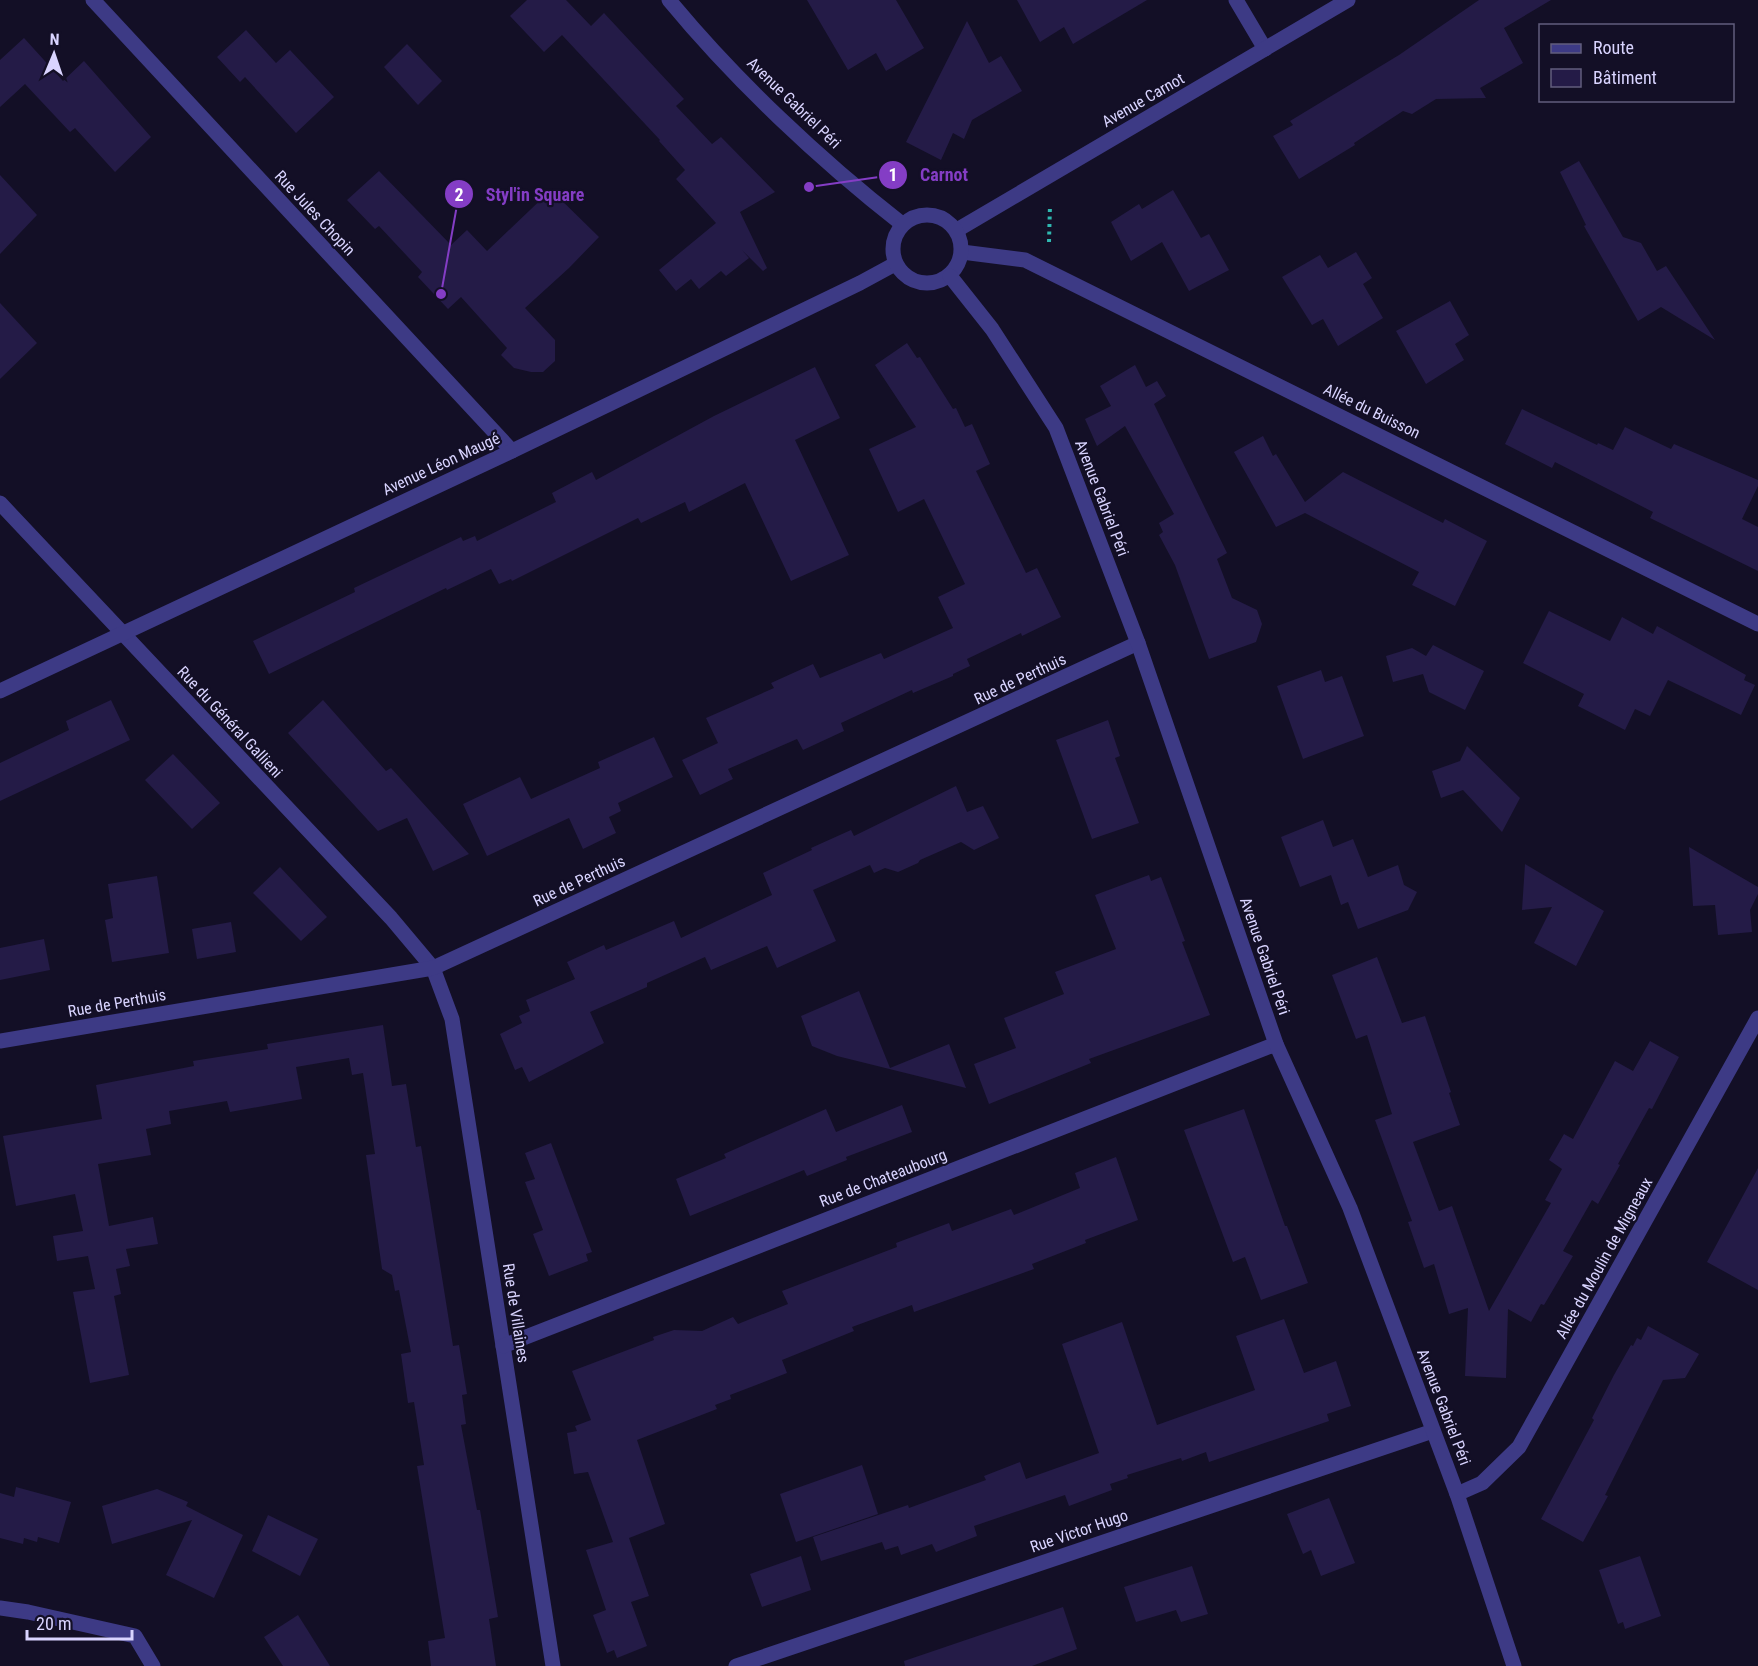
<svg xmlns="http://www.w3.org/2000/svg" width="1758" height="1666" viewBox="0 0 1758 1666" font-family="'Roboto Condensed',sans-serif">
<style>
.building{fill:#241b47}
.lines{fill:none;stroke-linecap:round;stroke-linejoin:round}
.path{stroke:#2fb8b0;stroke-width:4;stroke-dasharray:3 4.5;stroke-linecap:butt}
.minor{stroke:#3d3a85;stroke-width:15}
.tertiary{stroke:#3d3a85;stroke-width:15}
.labels{text-anchor:middle;dominant-baseline:central;stroke-width:4.5;stroke-linejoin:round;paint-order:stroke}
.street-label{font-size:16px;fill:#d9d4ff;stroke:#130f26}
.leader{fill:none;stroke:#843dc5;stroke-width:2}
.callout-dot{fill:#843dc5;stroke:#130f26;stroke-width:2}
.mark-label{font-size:18px;text-anchor:middle;font-weight:bold;fill:#fff}
.callout-label{font-size:18px;text-anchor:middle;font-weight:bold;fill:#843dc5;stroke:#130f26;stroke-width:4.5;stroke-linejoin:round;paint-order:stroke}
</style>
<rect width="100%" height="100%" fill="#130f26"/>
<g class="building">
<polygon points="527,0 566,0 591,26 604,13 684,99 676,106 712,144 721,137 775,192 740,212 767,268 763,271 742,250 749,258 726,276 721,271 699,289 691,279 676,291 659,270 716,223 676,179 685,170 659,141 660,140 562,35 544,52 510,16"/>
<polygon points="807,0 896,0 924,48 886,71 876,53 848,70"/>
<polygon points="1017,0 1147,0 1073,44 1064,27 1040,42"/>
<polygon points="1479,0 1551,0 1504,28 1523,63 1480,88 1486,98 1436,99 1412,114 1403,111 1354,143 1355,145 1299,179 1273,136 1293,125 1290,121 1399,55"/>
<polygon points="967,21 989,63 1001,56 1022,91 972,120 964,139 953,133 941,160 906,142"/>
<polygon points="246,30 276,63 290,50 334,97 296,133 245,77 240,82 217,57"/>
<polygon points="24,38 63,81 84,61 151,137 115,172 75,128 70,132 25,84 0,107 0,60"/>
<polygon points="407,44 442,81 418,105 384,67"/>
<polygon points="1579,161 1623,237 1641,243 1657,271 1666,266 1715,340 1661,307 1638,321 1584,226 1586,225 1560,172"/>
<polygon points="379,171 451,245 467,230 487,251 551,190 599,237 569,268 525,308 555,340 555,361 543,372 531,372 514,368 501,355 507,348 461,297 448,309 418,277 422,272 379,226 375,229 347,200"/>
<polygon points="0,175 37,215 0,254"/>
<polygon points="1173,190 1201,238 1209,234 1229,270 1189,291 1162,242 1131,261 1111,222 1139,204 1142,209"/>
<polygon points="1356,252 1372,278 1363,284 1383,318 1338,346 1323,319 1312,325 1282,277 1320,255 1328,268"/>
<polygon points="1450,301 1469,335 1455,344 1464,360 1426,384 1396,331"/>
<polygon points="0,303 37,343 0,379"/>
<polygon points="907,343 917,358 920,357 953,409 956,408 965,427 972,424 990,464 976,471 1026,573 1037,568 1061,617 1022,636 1021,633 967,659 970,666 953,674 953,676 913,693 912,690 841,723 844,731 803,750 797,739 728,769 733,779 700,795 682,760 718,743 706,718 774,688 771,683 813,664 820,678 881,653 884,659 953,628 938,597 965,584 924,499 898,512 869,449 916,427 875,365"/>
<polygon points="1135,365 1146,387 1157,381 1166,396 1154,404 1227,553 1217,559 1232,598 1257,610 1262,624 1256,642 1209,659 1175,565 1159,535 1163,532 1159,523 1174,514 1125,426 1097,446 1085,419 1111,406 1100,386"/>
<polygon points="815,367 840,418 795,440 849,555 791,581 745,483 689,512 685,502 641,523 638,518 512,581 511,579 499,584 491,569 447,590 446,588 269,674 253,641 355,592 354,588 461,537 463,541 475,536 477,541 556,502 552,493 592,472 596,480 714,416"/>
<polygon points="1522,409 1597,445 1598,443 1613,450 1625,427 1671,449 1674,444 1758,480 1758,486 1742,519 1758,527 1758,571 1650,518 1653,512 1555,462 1552,468 1505,444"/>
<polygon points="1263,436 1273,456 1276,454 1305,502 1343,472 1443,523 1445,519 1487,541 1455,606 1412,585 1419,572 1305,513 1276,527 1234,452"/>
<polygon points="1549,611 1610,641 1622,617 1653,634 1657,626 1746,675 1744,680 1755,685 1741,715 1668,680 1650,716 1635,709 1625,730 1578,706 1584,694 1523,663"/>
<polygon points="1433,645 1484,671 1465,710 1429,692 1423,674 1393,682 1386,656 1412,648 1426,656"/>
<polygon points="1321,670 1325,682 1342,676 1364,736 1303,759 1277,686"/>
<polygon points="111,700 130,740 0,801 0,763 69,730 66,721"/>
<polygon points="323,700 386,771 391,768 469,854 433,871 407,818 378,831 288,733"/>
<polygon points="1108,720 1120,756 1115,758 1139,823 1092,839 1056,740"/>
<polygon points="654,737 673,777 618,803 621,811 609,817 616,833 583,849 569,818 487,856 463,804 520,777 531,799 600,768 598,762"/>
<polygon points="1467,746 1520,798 1502,832 1463,790 1441,798 1432,771 1460,761"/>
<polygon points="173,754 220,803 192,829 145,780"/>
<polygon points="956,786 967,812 983,806 999,838 974,850 961,842 920,860 918,863 898,872 885,868 874,873 870,865 813,890 836,941 777,968 767,946 711,970 705,957 647,983 647,987 590,1012 604,1043 529,1082 522,1067 515,1070 500,1034 522,1023 519,1016 530,1011 526,1000 575,979 567,962 604,945 606,950 674,921 681,938 772,895 763,873 812,850 811,848 851,830 854,836"/>
<polygon points="1323,820 1333,847 1353,839 1368,877 1398,865 1404,885 1417,892 1408,910 1358,929 1348,902 1341,905 1331,875 1300,887 1281,837"/>
<polygon points="1689,847 1758,887 1758,894 1750,910 1752,932 1718,935 1715,905 1693,906"/>
<polygon points="1525,864 1604,911 1576,966 1534,943 1552,907 1522,910"/>
<polygon points="280,867 327,917 301,941 253,893"/>
<polygon points="1149,875 1151,881 1161,877 1185,941 1182,942 1210,1015 1089,1059 1091,1063 989,1104 974,1064 1016,1048 1004,1018 1064,994 1055,972 1116,949 1095,895"/>
<polygon points="157,876 169,953 112,962 105,920 113,918 108,884"/>
<polygon points="231,922 236,952 197,959 192,929"/>
<polygon points="44,939 50,970 0,980 0,948"/>
<polygon points="1377,957 1402,1023 1425,1016 1451,1092 1449,1093 1460,1125 1413,1142 1439,1211 1452,1206 1489,1311 1551,1203 1545,1200 1562,1169 1549,1160 1564,1134 1573,1139 1615,1061 1633,1071 1650,1041 1679,1057 1652,1109 1649,1108 1618,1164 1620,1165 1598,1204 1592,1200 1563,1251 1573,1256 1544,1305 1541,1304 1531,1322 1508,1309 1506,1378 1465,1376 1468,1308 1449,1314 1434,1264 1424,1268 1408,1222 1412,1221 1375,1120 1392,1114 1367,1035 1356,1039 1332,975"/>
<polygon points="859,991 890,1068 949,1044 966,1088 837,1056 812,1046 801,1016"/>
<polygon points="383,1025 392,1086 406,1084 416,1147 421,1146 453,1346 459,1345 467,1394 462,1395 466,1424 461,1425 477,1510 480,1510 498,1617 489,1619 496,1666 431,1666 428,1641 445,1638 417,1466 424,1465 414,1402 408,1403 401,1354 411,1352 399,1290 395,1291 392,1275 382,1269 366,1155 375,1154 363,1073 352,1075 349,1058 296,1067 302,1099 230,1112 227,1101 169,1111 171,1124 146,1129 151,1155 98,1164 109,1226 153,1217 158,1244 126,1249 130,1266 116,1269 121,1294 114,1296 129,1375 90,1383 73,1292 95,1289 88,1256 57,1261 53,1236 83,1231 75,1194 16,1206 3,1136 102,1119 96,1085 194,1066 193,1061 268,1049 267,1044"/>
<polygon points="902,1105 912,1132 846,1157 847,1160 807,1176 804,1170 690,1216 676,1179 726,1158 724,1154 826,1109 836,1132"/>
<polygon points="1244,1109 1285,1226 1287,1226 1308,1283 1261,1300 1245,1257 1233,1262 1184,1130"/>
<polygon points="551,1143 592,1252 586,1254 588,1261 549,1276 533,1234 543,1230 525,1182 535,1179 525,1153"/>
<polygon points="1116,1157 1138,1220 1085,1240 1086,1243 1032,1264 1034,1269 914,1312 912,1305 852,1327 854,1331 782,1360 787,1373 730,1395 731,1399 715,1405 717,1409 637,1440 665,1524 629,1538 649,1596 631,1602 647,1646 617,1658 614,1650 607,1653 593,1615 606,1610 586,1550 613,1542 588,1472 574,1474 567,1433 577,1431 575,1426 591,1420 572,1371 654,1340 653,1337 674,1330 702,1331 733,1317 738,1324 788,1304 782,1291 897,1247 896,1243 949,1223 952,1231 1011,1209 1014,1215 1080,1188 1075,1173"/>
<polygon points="1758,1168 1758,1290 1707,1262"/>
<polygon points="1284,1319 1304,1373 1336,1361 1351,1406 1327,1414 1329,1421 1209,1462 1206,1452 1182,1461 1181,1458 1127,1475 1128,1478 1110,1484 1112,1490 1069,1506 1065,1495 974,1526 977,1536 936,1552 932,1544 901,1555 898,1546 885,1550 882,1542 821,1561 813,1537 908,1505 909,1508 986,1480 984,1476 1020,1462 1026,1479 1099,1453 1062,1344 1122,1322 1157,1425 1255,1390 1236,1336"/>
<polygon points="1648,1326 1699,1354 1685,1378 1663,1380 1605,1495 1608,1496 1583,1542 1541,1519 1594,1420 1592,1418 1614,1375 1631,1345 1633,1346 1637,1338 1641,1340"/>
<polygon points="862,1465 878,1514 796,1542 780,1494"/>
<polygon points="16,1487 71,1502 59,1543 38,1537 37,1542 24,1538 23,1544 0,1538 0,1493 14,1497"/>
<polygon points="157,1489 188,1502 186,1506 243,1535 214,1598 166,1575 192,1520 112,1544 102,1506"/>
<polygon points="1329,1498 1355,1563 1321,1576 1311,1550 1303,1554 1287,1514"/>
<polygon points="268,1515 318,1539 300,1576 252,1551"/>
<polygon points="801,1556 811,1590 762,1607 750,1574"/>
<polygon points="1640,1556 1661,1616 1625,1629 1623,1622 1618,1624 1599,1570"/>
<polygon points="1192,1566 1208,1614 1181,1622 1176,1610 1136,1622 1124,1587"/>
<polygon points="1063,1607 1077,1649 1032,1666 905,1666 904,1661"/>
<polygon points="298,1615 330,1666 283,1666 264,1637"/>
</g>
<g class="lines">
<polyline class="path" points="1049,242 1050,205"/>
<g class="minor">
<polyline points="93,0 512,451"/>
<polyline points="1236,0 1265,49"/>
<polyline points="957,230 1348,0"/>
<polyline points="962,252 1025,260 1758,624"/>
<polyline points="0,503 391,918 433,968 452,1019 553,1666"/>
<polyline points="0,691 512,451 860,283 895,264"/>
<polyline points="0,1041 433,968 1138,643"/>
<polyline points="503,1346 1276,1044"/>
<polyline points="1457,1494 1482,1483 1519,1447 1758,1018"/>
<polyline points="0,1608 28,1612 135,1636 153,1666"/>
<polyline points="736,1666 1433,1431"/>
</g>
<g class="tertiary">
<path d="M669,0C735,80 820,160 902,224"/>
<circle cx="927" cy="249" r="34"/>
<polyline points="950,276 992,329 1056,428 1138,643 1276,1044 1350,1208 1457,1494 1514,1666"/>
</g>
</g>
<g class="labels">
<g class="street-label">
<text transform="translate(1143 100) rotate(-30)">Avenue Carnot</text>
<text transform="translate(794 103) rotate(44)">Avenue Gabriel Péri</text>
<text transform="translate(315 213) rotate(47)">Rue Jules Chopin</text>
<text transform="translate(1372 411) rotate(26)">Allée du Buisson</text>
<text transform="translate(441 464) rotate(-25)">Avenue Léon Maugé</text>
<text transform="translate(1102 498) rotate(69)">Avenue Gabriel Péri</text>
<text transform="translate(1020 679) rotate(-25)">Rue de Perthuis</text>
<text transform="translate(230 722) rotate(47)">Rue du Général Gallieni</text>
<text transform="translate(579 881) rotate(-25)">Rue de Perthuis</text>
<text transform="translate(1265 956) rotate(71)">Avenue Gabriel Péri</text>
<text transform="translate(117 1003) rotate(-10)">Rue de Perthuis</text>
<text transform="translate(883 1178) rotate(-21)">Rue de Chateaubourg</text>
<text transform="translate(1604 1258) rotate(-61)">Allée du Moulin de Migneaux</text>
<text transform="translate(516 1313) rotate(81)">Rue de Villaines</text>
<text transform="translate(1444 1407) rotate(69)">Avenue Gabriel Péri</text>
<text transform="translate(1079 1531) rotate(-19)">Rue Victor Hugo</text>
</g>
</g>
<path class="leader" d="M809 187L893 175M441 294L459 194"/>
<g class="callout-dot">
<circle cx="809" cy="187" r="6"/>
<circle cx="441" cy="294" r="6"/>
<circle cx="893" cy="175" r="15"/>
<circle cx="459" cy="194" r="15"/>
</g>
<g class="mark-label">
<text x="893" y="181">1</text>
<text x="459" y="201">2</text>
</g>
<g class="callout-label">
<text x="944" y="181">Carnot</text>
<text x="535" y="201">Styl'in Square</text>
</g>
<rect x="1539" y="24" width="195" height="78" fill="#130f26" stroke="#625e7d" stroke-width="1.5"/>
<rect x="1551" y="44" width="30" height="9" fill="#3d3a85" stroke="#625e7d" stroke-width="1.5"/>
<text x="1593" y="54" font-size="18" fill="#d9d4ff">Route</text>
<rect x="1551" y="69" width="30" height="18" fill="#241b47" stroke="#625e7d" stroke-width="1.5"/>
<text x="1593" y="84" font-size="18" fill="#d9d4ff">Bâtiment</text>
<g transform="translate(54 54) rotate(2)" stroke="#130f26" stroke-width="4.5" paint-order="stroke">
<path d="M0-4.5L10 22L0 15L-10 22Z" fill="#d9d4ff"/>
<text y="-9" font-size="16" font-weight="bold" text-anchor="middle" fill="#d9d4ff">N</text>
</g>
<path d="M27 1630v9h105v-9" fill="none" stroke="#d9d4ff" stroke-width="3"/>
<text x="36" y="1630" font-size="18" fill="#d9d4ff" stroke="#130f26" stroke-width="4.5" paint-order="stroke">20 m</text>
</svg>
